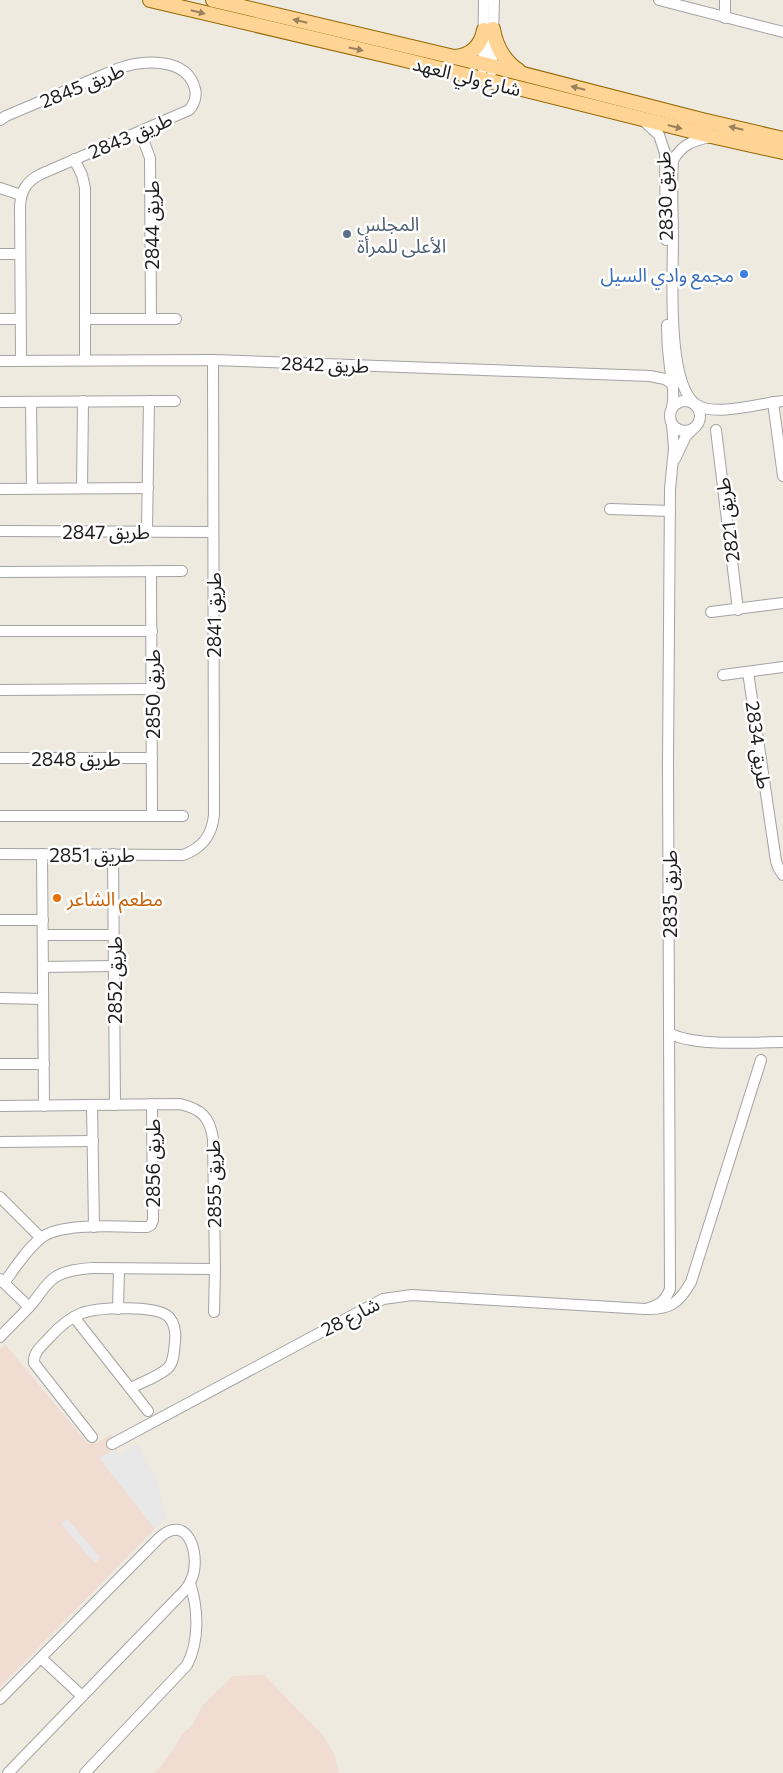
<svg xmlns="http://www.w3.org/2000/svg" width="783" height="1773" viewBox="0 0 783 1773" font-family="Commissioner,'Noto Sans Arabic',sans-serif">
<style>
.military{fill:#f1dcd2}
.parking{fill:#e8e8e8}
.lines{fill:none;stroke-linecap:round;stroke-linejoin:round}
.minor-casing{stroke:#a3a3a3;stroke-width:12}
.major-casing{stroke:#936700;stroke-width:16}
.minor{stroke:#fff;stroke-width:10}
.major{stroke:#ffd494;stroke-width:14}
.oneway{fill:#99815e}
.service-dot{fill:#5c6f8a;stroke:#fff;stroke-width:2}
.shop-dot{fill:#3f7fe0;stroke:#fff;stroke-width:2}
.food-dot{fill:#e8710a;stroke:#fff;stroke-width:2}
.labels{text-anchor:middle;dominant-baseline:central;stroke-width:5;stroke-linejoin:round;paint-order:stroke}
.street-label{font-size:19px;fill:#1c1c1c;stroke:#fff}
.service-label{font-size:19px;fill:#4e5e75;stroke:#fff;text-anchor:start}
.shop-label{font-size:19px;fill:#366cbe;stroke:#fff;text-anchor:end}
.food-label{font-size:19px;fill:#c56008;stroke:#fff;text-anchor:start}
</style>
<rect width="100%" height="100%" fill="#eeeae0"/>
<g class="military">
<polygon points="5,1344 88,1444 96,1443 111,1435 118,1448 116,1449 119,1455 137,1444 156,1480 166,1517 0,1687 0,1349"/>
<polygon points="264,1675 323,1735 335,1756 339,1773 155,1773 172,1752 183,1733 192,1726 202,1706 233,1676"/>
</g>
<g class="parking">
<polygon points="137,1444 156,1480 166,1517 155,1529 99,1458 115,1449 119,1455"/>
<polygon points="67,1519 101,1558 95,1563 61,1524"/>
</g>
<g class="lines">
<g class="minor-casing">
<g id="minor">
<polyline points="659,0 783,32"/>
<polyline points="725,0 725,18"/>
<polyline points="483,69 484,0"/>
<polyline points="492,71 494,0"/>
<path d="M0,120L6,116L117,69C141,60 187,56 195,89C197,96 194,105 189,110L41,174C27,181 21,190 20,206L21,360"/>
<polyline points="645,122 659,135 665,153 666,240"/>
<polyline points="138,133 144,142 150,158 151,319"/>
<path d="M710,137C692,141 683,144 673,160C671,186 673,213 673,240C673,274 666,386 697,405C716,417 761,403 783,401"/>
<polyline points="74,159 82,175 85,188 85,360"/>
<polyline points="0,188 21,195"/>
<polyline points="0,254 20,254"/>
<polyline points="0,319 20,319"/>
<polyline points="86,319 176,319"/>
<path d="M667,325C667,339 668,354 670,368C672,383 675,393 672,408"/>
<polyline points="0,361 213,360 650,376 665,379 674,385"/>
<circle cx="685" cy="416" r="15"/>
<polyline points="0,402 175,401"/>
<polyline points="31,402 32,488"/>
<polyline points="773,402 783,476"/>
<polyline points="716,430 738,610"/>
<polyline points="675,459 686,436 693,429"/>
<polyline points="82,488 83,401"/>
<polyline points="0,489 148,488"/>
<polyline points="610,509 670,511"/>
<polyline points="0,531 213,532"/>
<polyline points="147,531 149,401"/>
<polyline points="0,572 182,571"/>
<polyline points="151,572 152,816"/>
<polyline points="711,612 783,603"/>
<polyline points="0,631 152,631"/>
<polyline points="748,672 776,861 778,867 783,875"/>
<polyline points="723,675 783,667"/>
<polyline points="0,690 152,689"/>
<polyline points="0,758 152,758"/>
<polyline points="0,816 183,816"/>
<path d="M0,854L183,855C203,848 212,835 214,815L213,360"/>
<polyline points="42,854 44,1106"/>
<polyline points="113,854 115,1105"/>
<polyline points="0,920 43,920"/>
<polyline points="43,935 113,935"/>
<polyline points="43,967 114,966"/>
<polyline points="0,998 43,999"/>
<path d="M669,1033C695,1047 752,1042 783,1042"/>
<polyline points="0,1064 44,1064"/>
<polyline points="92,1105 94,1227"/>
<path d="M0,1106L180,1104C201,1109 210,1117 213,1139L215,1269L214,1312"/>
<polyline points="0,1142 93,1141"/>
<polyline points="0,1197 41,1238"/>
<polyline points="0,1279 29,1307"/>
<path d="M4,1283C15,1268 26,1250 41,1238C61,1222 120,1227 147,1227L151,1225L153,1220L152,1104"/>
<polyline points="118,1309 119,1269"/>
<path d="M645,1309C658,1306 665,1302 670,1289L668,763L670,489L674,448L672,425"/>
<polyline points="74,1317 148,1411"/>
<path d="M0,1337C10,1326 21,1316 31,1305C39,1296 46,1282 57,1276C68,1270 81,1269 92,1268L215,1269"/>
<path d="M92,1437L34,1363C33,1352 42,1346 49,1338C58,1328 69,1318 82,1313C99,1307 157,1305 169,1317C175,1324 176,1334 175,1342C174,1351 174,1362 168,1368C158,1377 142,1382 131,1388"/>
<path d="M112,1444L383,1299L412,1295L645,1309C670,1310 679,1303 691,1282L761,1060"/>
<polyline points="41,1658 82,1696"/>
<path d="M0,1699L160,1537C186,1515 198,1548 194,1571C193,1577 190,1583 186,1589L8,1773"/>
<path d="M85,1773L187,1665C200,1640 198,1608 190,1583"/>
</g>
</g>
<g class="major-casing">
<g id="major">
<polyline points="150,0 397,58 711,136 783,152"/>
<polyline points="213,0 492,66 702,120 783,139"/>
<path d="M493,29C496,47 504,61 519,71"/>
<path d="M454,57C470,56 481,46 484,30"/>
</g>
</g>
<use href="#minor" class="minor"/>
<use href="#major" class="major"/>
</g>
<defs><path id="oneway-solid" d="M-6-.8H1V-3.2L6.5 0L1 3.2V.8H-6Z" transform="scale(1.25)"/></defs>
<g class="oneway">
<use href="#oneway-solid" transform="translate(198 12) rotate(14)"/>
<use href="#oneway-solid" transform="translate(300 21) rotate(-167)"/>
<use href="#oneway-solid" transform="translate(356 49) rotate(12)"/>
<use href="#oneway-solid" transform="translate(578 88) rotate(-166)"/>
<use href="#oneway-solid" transform="translate(675 127) rotate(15)"/>
<use href="#oneway-solid" transform="translate(736 128) rotate(-167)"/>
</g>
<circle class="service-dot" cx="347" cy="234" r="5"/>
<circle class="shop-dot" cx="744" cy="274" r="5"/>
<circle class="food-dot" cx="57" cy="898" r="5"/>
<g class="labels">
<g class="street-label">
<text transform="translate(467 76) rotate(14)">شارع ولي العهد</text>
<text transform="translate(82 85) rotate(-22)">طريق 2845</text>
<text transform="translate(130 135) rotate(-23)">طريق 2843</text>
<text transform="translate(664 196) rotate(-92)">طريق 2830</text>
<text transform="translate(151 225) rotate(-90)">طريق 2844</text>
<text transform="translate(325 364) rotate(2)">طريق 2842</text>
<text transform="translate(727 520) rotate(-97)">طريق 2821</text>
<text x="106" y="531">طريق 2847</text>
<text transform="translate(213 615) rotate(-90)">طريق 2841</text>
<text transform="translate(152 694) rotate(-90)">طريق 2850</text>
<text transform="translate(759 745) rotate(82)">طريق 2834</text>
<text x="76" y="758">طريق 2848</text>
<text x="92" y="854">طريق 2851</text>
<text transform="translate(669 894) rotate(-90)">طريق 2835</text>
<text transform="translate(114 980) rotate(-90)">طريق 2852</text>
<text transform="translate(152 1163) rotate(-90)">طريق 2856</text>
<text transform="translate(213 1184) rotate(-91)">طريق 2855</text>
<text transform="translate(350 1316) rotate(-27)">شارع 28</text>
</g>
<g class="service-label">
<text x="357" y="223">المجلس<tspan x="357" dy="22">الأعلى للمرأة</tspan></text>
</g>
<g class="shop-label">
<text x="734" y="274">مجمع وادي السيل</text>
</g>
<g class="food-label">
<text x="67" y="898">مطعم الشاعر</text>
</g>
</g>
</svg>
